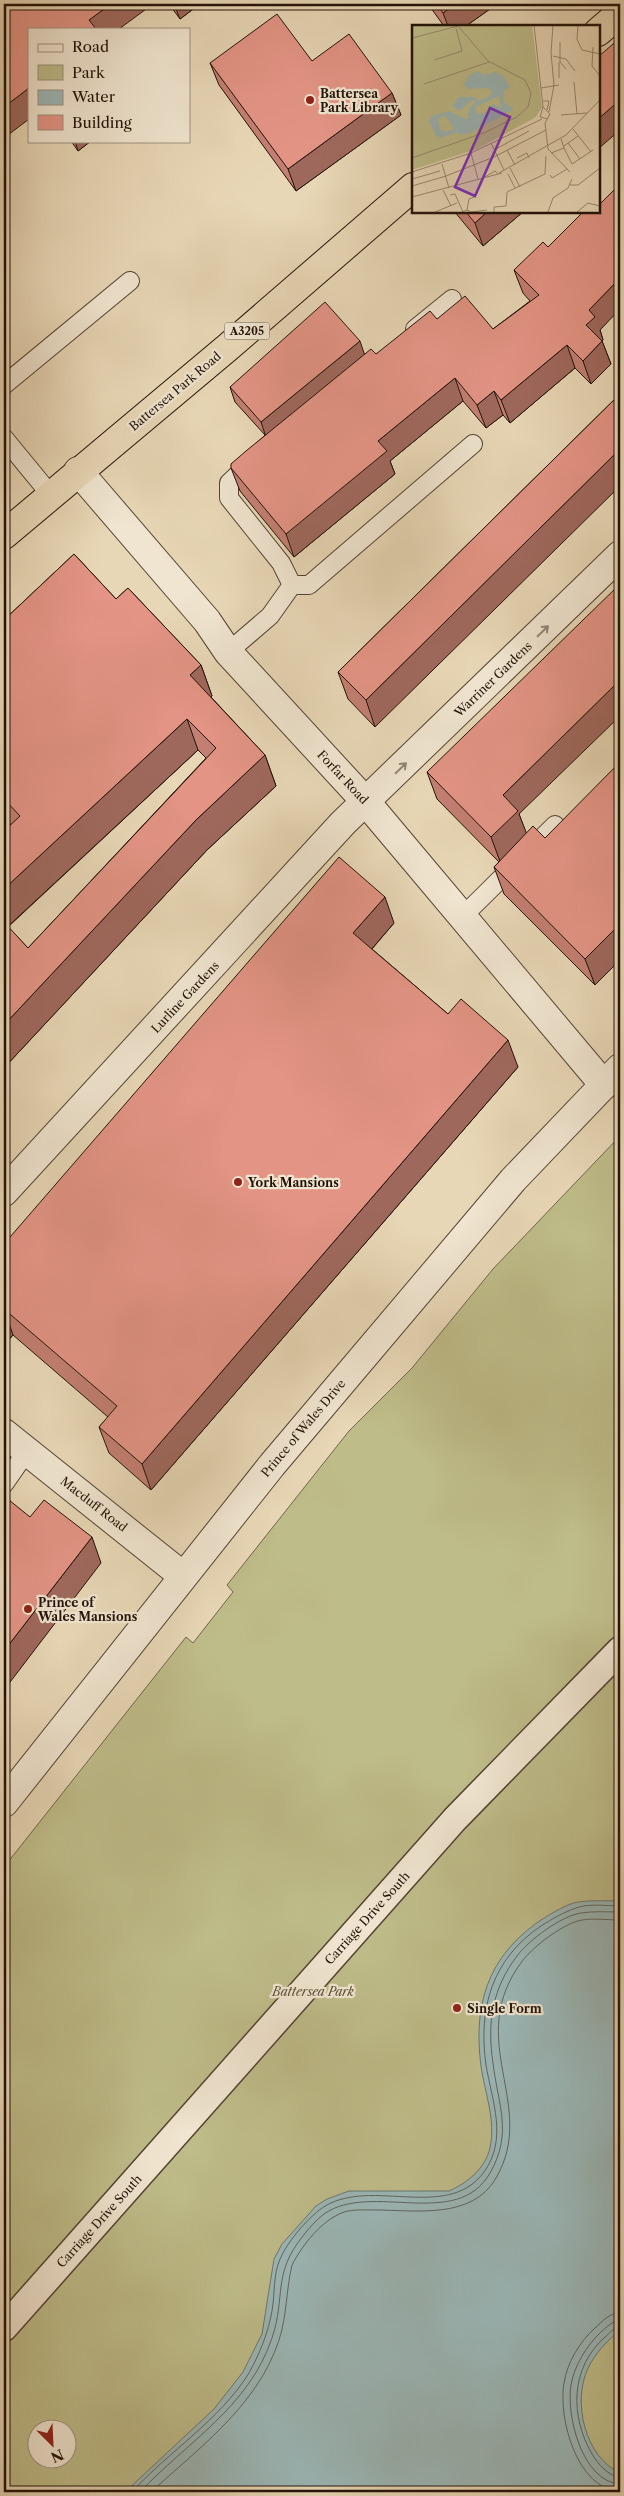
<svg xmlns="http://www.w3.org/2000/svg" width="624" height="2496" viewBox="0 0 624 2496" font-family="'Libre Caslon Text',serif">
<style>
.green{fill:#bebc89;stroke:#706748;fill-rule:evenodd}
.water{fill:#9bb7b7;stroke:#6b7571}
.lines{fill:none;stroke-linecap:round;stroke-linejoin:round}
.shore{stroke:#5e6460;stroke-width:1}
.service-casing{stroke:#544334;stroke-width:20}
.pedestrian-casing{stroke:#544334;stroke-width:29}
.minor-casing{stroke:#544334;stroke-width:30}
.tertiary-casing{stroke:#544334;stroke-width:30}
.trunk-casing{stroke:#221208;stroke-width:30}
.service{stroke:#f0e5d0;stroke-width:18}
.pedestrian{stroke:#f0e5d0;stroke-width:26}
.minor{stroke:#f0e5d0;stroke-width:28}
.tertiary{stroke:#f0e5d0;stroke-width:28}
.trunk{stroke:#e8d7b6;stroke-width:28}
.wall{fill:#c37f72;stroke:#221208;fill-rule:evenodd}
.shaded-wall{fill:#9f685d;stroke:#221208}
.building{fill:#e39485;stroke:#221208}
.oneway{stroke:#938676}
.poi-dot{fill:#8f2418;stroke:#f0e5d0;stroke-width:2}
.labels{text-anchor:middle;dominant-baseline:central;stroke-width:4.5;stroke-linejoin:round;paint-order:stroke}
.shield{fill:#f0e5d0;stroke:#605144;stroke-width:1}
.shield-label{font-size:11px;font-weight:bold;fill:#221208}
.poi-label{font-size:12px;font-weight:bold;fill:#221208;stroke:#f0e5d0;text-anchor:start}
.street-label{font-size:12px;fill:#221208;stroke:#f0e5d0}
.park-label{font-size:12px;font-style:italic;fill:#594e35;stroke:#f0e5d0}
.inset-road{fill:none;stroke:#998870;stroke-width:1}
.view{fill:#7b2cbf;fill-opacity:0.15;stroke:#7b2cbf;stroke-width:2.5}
.inset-edge{fill:none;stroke:#221208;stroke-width:2.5}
</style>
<rect width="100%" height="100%" fill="#e8d7b6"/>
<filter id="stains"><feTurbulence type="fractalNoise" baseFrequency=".004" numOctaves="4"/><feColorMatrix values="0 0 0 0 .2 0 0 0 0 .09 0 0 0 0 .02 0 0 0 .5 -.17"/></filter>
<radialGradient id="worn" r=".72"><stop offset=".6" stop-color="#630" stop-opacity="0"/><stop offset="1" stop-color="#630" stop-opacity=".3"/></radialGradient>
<path class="green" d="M620,1136V2492H4V1867L186,1637L193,1643L233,1592L227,1585L349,1431L412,1368L493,1269ZM38,2428H68V2458H38Z"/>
<path class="water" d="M620,1901V2331C607,2340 595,2354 588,2368C572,2402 585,2457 620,2473V2492H125L214,2409L243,2372L262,2334L274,2259L282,2244L316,2206L327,2199L349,2191H449C467,2183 485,2169 490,2148C496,2120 485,2094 481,2066C473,2004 488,1956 541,1920C551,1914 566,1904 578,1902C592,1900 607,1901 620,1901Z"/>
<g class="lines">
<g class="shore">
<path d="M620,2313C609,2313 603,2321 595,2328C580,2341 567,2363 564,2383C558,2418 577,2490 620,2491"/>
<path d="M620,2320C612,2321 607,2327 601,2332C587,2345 574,2366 571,2385C566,2415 582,2482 620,2484"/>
<path d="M620,2327C614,2327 610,2333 605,2337C570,2368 570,2416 592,2454C598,2464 608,2476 620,2477"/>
<path d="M132,2492C169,2451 219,2421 249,2373C260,2353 268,2333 272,2311C275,2294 273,2275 280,2259C288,2241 304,2223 318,2211C365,2173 446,2224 484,2172C508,2139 492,2101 486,2065C478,2008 492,1959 541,1926C552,1919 564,1912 576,1908C589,1903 607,1906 620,1906"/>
<path d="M140,2492C187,2442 249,2407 272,2338C286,2297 272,2274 303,2236C309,2228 316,2220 324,2214C371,2181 457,2231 490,2173C513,2133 498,2105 493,2063C487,2023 492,1989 517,1956C529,1940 561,1916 581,1913C594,1911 607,1912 620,1912"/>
<path d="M151,2492C199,2448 258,2405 279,2340C287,2316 286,2290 292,2265C303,2244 322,2220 344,2212C354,2209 365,2210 375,2210C415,2210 472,2220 496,2178C539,2104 462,2040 523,1960C534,1946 564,1923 582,1920C594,1918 608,1920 620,1920"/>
</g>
<g class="service-casing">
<g id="service">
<polyline points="415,329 452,299"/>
<polyline points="4,385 130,281"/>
<polyline points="4,438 50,494"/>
<polyline points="292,585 309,585 473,444"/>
<polyline points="228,652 270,616 292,585 281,563 229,498 229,483 251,462"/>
<polyline points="462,917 555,825"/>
<polyline points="4,1484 27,1451"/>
</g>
</g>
<g class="pedestrian-casing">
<polyline id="pedestrian" points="4,2328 455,1819 620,1650"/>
</g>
<g class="minor-casing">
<g id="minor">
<polyline points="78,471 207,621 228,652 366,802 604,1085"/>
<polyline points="4,1192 343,823 620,555"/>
<polyline points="4,1433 183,1576"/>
</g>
</g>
<g class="tertiary-casing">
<polyline id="tertiary" points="4,1803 272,1465 513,1180 620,1068"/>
</g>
<g class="trunk-casing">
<g id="trunk">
<polyline points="598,32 620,13"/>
<polyline points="4,535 227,348 413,187"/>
</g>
</g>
<use href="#service" class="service"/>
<use href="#pedestrian" class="pedestrian"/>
<use href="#minor" class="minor"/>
<use href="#tertiary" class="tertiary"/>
<use href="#trunk" class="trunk"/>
</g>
<g class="wall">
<polygon points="169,4 200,4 180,19"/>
<polygon points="428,4 497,4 466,26 444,26"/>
<polygon points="312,61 392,93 401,115 296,191 219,85 210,63"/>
<polygon points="71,141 91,141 78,151"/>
<polygon points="454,211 524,211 483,246"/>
<polygon points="514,270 600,330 603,340 602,341 611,364 591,384 575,368 510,423 503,415 486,428 463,401 390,461 395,474 294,557 240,491 231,468 265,435 235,402 230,387 364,354 376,354 437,319 493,329 530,301 523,293"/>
<polygon points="620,394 375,727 348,699 338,672"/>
<path d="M74,554L116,599L128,588L201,665L212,696L211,697L265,755L276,786L207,850L4,1068V831L11,825L4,817V620ZM198,750L206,758L28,948L8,927Z"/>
<polygon points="427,772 519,814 526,833 545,838 595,985 504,894 494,867 499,862 437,799"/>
<polygon points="394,923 372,949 448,1014 518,1067 151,1490 109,1453 99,1427 108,1417 13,1335 4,1345 4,1244"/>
</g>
<g class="shaded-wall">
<polygon points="111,4 153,4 119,29 92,29 89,20"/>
<polygon points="174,4 200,4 180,19"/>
<polygon points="455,4 497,4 466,26 448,26 443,13"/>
<polygon points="29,88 29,119 4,138 4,107"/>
<polygon points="392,93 401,115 296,191 288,169"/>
<polygon points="620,100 620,130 598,149 598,119"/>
<polygon points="75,141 91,141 78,151"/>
<polygon points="488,211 524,211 483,246 475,223"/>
<polygon points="620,278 620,309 600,330 603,340 595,348 586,325 589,310"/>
<polygon points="360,341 365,356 266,437 261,422"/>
<polygon points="602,341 611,364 591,384 583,361"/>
<polygon points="567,345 575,368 510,423 501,400"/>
<polygon points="455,378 463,401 390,461 395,474 294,557 286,534 378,441"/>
<polygon points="494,391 503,415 486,428 477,405"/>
<polygon points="620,449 620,486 375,727 366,700"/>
<polygon points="201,665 212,696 201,706 190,675"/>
<polygon points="620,680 620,716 519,814 528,837 501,864 491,837 503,795"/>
<polygon points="187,719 198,750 4,930 4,889"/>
<polygon points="265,755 276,786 207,850 4,1068 4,1025 196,820"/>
<polygon points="385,897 394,923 363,959 353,933"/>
<polygon points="620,924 620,960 595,985 585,959"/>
<polygon points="508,1040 518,1067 151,1490 142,1464"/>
<polygon points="4,1309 13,1335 4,1345"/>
<polygon points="92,1537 101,1563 4,1690 4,1651"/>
</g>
<g class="building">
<polygon points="4,4 111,4 89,20 96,29 29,29 29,88 4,107"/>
<polygon points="437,4 455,4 443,13"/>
<polygon points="277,14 312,61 349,34 392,93 288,169 210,63"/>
<polygon points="620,38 620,100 598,119 598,57"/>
<polygon points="620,184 620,278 589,310 595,317 586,325 602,341 583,361 567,345 501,400 494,391 477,405 455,378 378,441 387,451 286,534 231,468 231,464 246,451 371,349 376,354 430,311 437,319 465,296 493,329 539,295 514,270 543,242 548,247 584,211 598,211 598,206"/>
<polygon points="465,211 488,211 475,223"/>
<polygon points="325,302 360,341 261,422 230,387"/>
<polygon points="620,394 620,449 366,700 338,672"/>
<polygon points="74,554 116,599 128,588 201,665 190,675 265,755 196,820 4,1025 4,922 28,948 216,748 187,719 4,889 4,831 20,816 4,799 4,637 7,633 4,629 4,620"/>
<polygon points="620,584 620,680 503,795 518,811 491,837 427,772"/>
<polygon points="620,762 620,924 585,959 494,867 533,826 545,838"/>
<polygon points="339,857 385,897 353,933 448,1014 461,999 508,1040 142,1464 99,1427 117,1406 4,1309 4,1244"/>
<polygon points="4,1496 30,1517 44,1500 92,1537 4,1651"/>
</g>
<defs><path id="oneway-shaft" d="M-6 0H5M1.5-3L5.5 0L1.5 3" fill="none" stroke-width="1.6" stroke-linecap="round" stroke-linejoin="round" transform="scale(1.25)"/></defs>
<g class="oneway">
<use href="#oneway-shaft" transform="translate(543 631) rotate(-44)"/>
<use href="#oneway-shaft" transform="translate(401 768) rotate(-44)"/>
</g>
<g class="poi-dot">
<circle cx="310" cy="100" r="5"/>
<circle cx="238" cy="1182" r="5"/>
<circle cx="28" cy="1609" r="5"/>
<circle cx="457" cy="2008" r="5"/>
</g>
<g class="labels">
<rect class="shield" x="224.5" y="322.5" width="45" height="17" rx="4"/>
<g class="shield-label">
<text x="247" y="331">A3205</text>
</g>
<g class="poi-label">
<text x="320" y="93">Battersea<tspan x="320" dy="14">Park Library</tspan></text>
<text x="248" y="1182">York Mansions</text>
<text x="38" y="1602">Prince of<tspan x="38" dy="14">Wales Mansions</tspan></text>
<text x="467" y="2008">Single Form</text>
</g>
<g class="street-label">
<text transform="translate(175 391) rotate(-40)">Battersea Park Road</text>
<text transform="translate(493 679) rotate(-44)">Warriner Gardens</text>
<text transform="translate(343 777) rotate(47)">Forfar Road</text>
<text transform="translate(185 997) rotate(-47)">Lurline Gardens</text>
<text transform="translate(303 1428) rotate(-50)">Prince of Wales Drive</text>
<text transform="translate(94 1504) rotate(38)">Macduff Road</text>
<text transform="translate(367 1918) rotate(-48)">Carriage Drive South</text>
<text transform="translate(99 2221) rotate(-48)">Carriage Drive South</text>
</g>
<g class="park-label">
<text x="313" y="1991">Battersea Park</text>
</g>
</g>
<g transform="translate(412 25)">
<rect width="188" height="188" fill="#e8d7b6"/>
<path d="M0,0H120L130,82L124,92L65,124L0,145Z" fill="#bebc89"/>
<path d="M65,46L72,50L83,47L91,51L98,62L92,66V78L102,84L58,108L48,110L45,107L29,113L24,111L17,96L20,91L37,86L55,95L57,84L64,76L60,75L48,86L40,81L47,72H62L68,76L79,70L80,66L75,63L57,64L51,60L58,50ZM87,71L89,83L81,79L77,82V87L65,89L63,82ZM31,91L35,93L42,104L34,107L28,104L26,94Z" fill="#9bb7b7" fill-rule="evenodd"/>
<path class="inset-road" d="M122,0L131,82L138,89L133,98L136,124L158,147M166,0L165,14L170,25M0,13L50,0M148,17V37L154,44M181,22L180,41L188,51M170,25L188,29M139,28L141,0M141,31L154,34L163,46M22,35L50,26L44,3M147,37V53M162,57L165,89M12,59L77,37M129,63L147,60M131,76H137L135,85M131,82L128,92L136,94M137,87L142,60L139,28M149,90L175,88M161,104L179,127M79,118L92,145M156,118L168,134M152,121L166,111M152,123L160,139L181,125M82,125L117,106M95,125L103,140M59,128L66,154M139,128L152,123L149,114M0,133L74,107L105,92L116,82L119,68L113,55L76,36L47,2M105,133L115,128L117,133M30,139L37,163M98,143L108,162M0,147L59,128L130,94M87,148L154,110L188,75M96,149L103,163M138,150L140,153L155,144M34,151L82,132L134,105M73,152L83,146L86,149M0,154L28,146M158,160H166L188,143M0,161L34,151M31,165L39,181M38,170L43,169L51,187M0,172L90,148M55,185L59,187L75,185M23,187L45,178M50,187L55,185L57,174L62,172M82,187V182L94,181L95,167L133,149L134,131M136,187L141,173L156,163L160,154M165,187L176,178L188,181"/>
<path class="view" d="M78,83L98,92L63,171L43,162Z"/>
<rect width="188" height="188" class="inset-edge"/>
</g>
<rect width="624" height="2496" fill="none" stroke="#e8d7b6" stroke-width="20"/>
<rect x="5" y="5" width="614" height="2486" fill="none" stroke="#221208" stroke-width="2.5"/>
<rect x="10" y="10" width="604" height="2476" fill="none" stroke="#221208"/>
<rect x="28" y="28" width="162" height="115" fill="#f0e5d0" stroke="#9e9180"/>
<rect x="38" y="44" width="25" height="8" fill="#f0e5d0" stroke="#9e9180"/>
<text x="72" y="52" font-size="15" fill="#221208">Road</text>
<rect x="38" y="65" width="25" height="15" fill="#bebc89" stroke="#9e9180"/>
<text x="72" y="78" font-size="15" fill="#221208">Park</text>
<rect x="38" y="90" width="25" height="15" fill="#9bb7b7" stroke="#9e9180"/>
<text x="72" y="102" font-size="15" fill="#221208">Water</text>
<rect x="38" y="115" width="25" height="15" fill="#e39485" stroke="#9e9180"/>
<text x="72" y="128" font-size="15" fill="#221208">Building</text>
<g transform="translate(52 2444) rotate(156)"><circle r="24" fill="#f0e5d0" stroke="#9e9180"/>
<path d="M0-4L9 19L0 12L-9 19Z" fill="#8f2418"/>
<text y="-8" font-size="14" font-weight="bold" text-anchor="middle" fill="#221208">N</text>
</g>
<rect width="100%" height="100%" filter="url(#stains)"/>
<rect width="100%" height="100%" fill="url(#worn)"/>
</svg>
